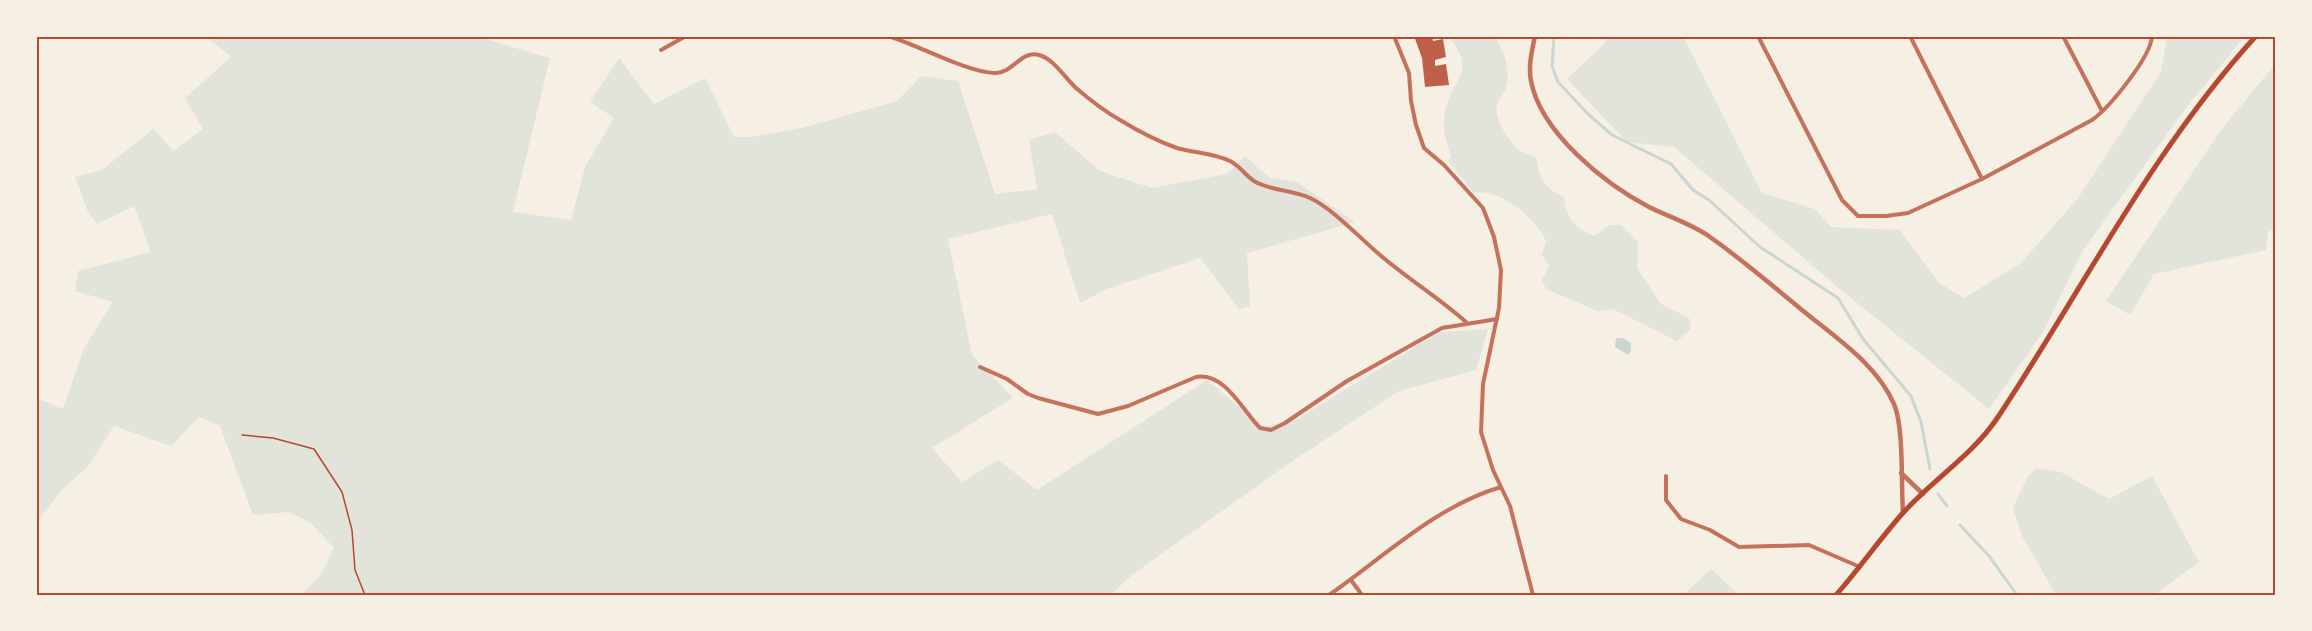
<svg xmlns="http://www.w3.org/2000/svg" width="2312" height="631" viewBox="0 0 2312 631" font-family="'IBM Plex Serif',serif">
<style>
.green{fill:#e2e4dc}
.water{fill:#c9d6d2}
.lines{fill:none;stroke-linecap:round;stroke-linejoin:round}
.stream{stroke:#c9d6d2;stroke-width:3}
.building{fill:#bf614a}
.path{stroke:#b5482f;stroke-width:1.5}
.minor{stroke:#c5725c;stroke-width:4}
.tertiary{stroke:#c5725c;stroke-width:4.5}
.secondary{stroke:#b5482f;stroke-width:5}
.neatline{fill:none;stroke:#b5482f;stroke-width:2}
</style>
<rect width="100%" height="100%" fill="#f6efe4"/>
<g class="green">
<polygon points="206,36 475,36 550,58 513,212 571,220 585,167 614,118 590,102 619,58 654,104 705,78 734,137 752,137 802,128 897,101 921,76 958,81 995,194 1037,189 1029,140 1055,132 1100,171 1152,188 1227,174 1245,156 1270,178 1297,182 1355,222 1247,253 1250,306 1239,309 1200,258 1107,289 1080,303 1052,214 948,239 972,355 1013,398 932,448 962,482 998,460 1037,490 1207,380 1263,427 1297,419 1440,332 1488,329 1476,370 1399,391 1294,460 1133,574 1113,593 1115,595 301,595 320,576 334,548 310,522 289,512 253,515 220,426 199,417 171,446 114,426 88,466 61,491 36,522 36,398 63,409 84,348 113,302 75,291 78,271 151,252 134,206 97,224 88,212 75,177 102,170 153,129 174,151 203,129 185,98 231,57"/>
<path d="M1448,36L1495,37C1504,51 1512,73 1505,90C1503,95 1498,100 1497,106C1493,118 1510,143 1519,150C1524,153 1531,155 1536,158C1540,181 1544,186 1564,198C1567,220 1574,227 1594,236L1610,225H1621L1638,242L1637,268L1661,304L1689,318L1691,329L1677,341L1613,309L1597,311L1546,289L1542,280L1549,266L1542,255L1546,241C1537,219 1499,187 1474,193L1448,161L1451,156C1444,137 1441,121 1448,101C1453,87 1464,77 1462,61C1461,52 1453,43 1448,36Z"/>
<polygon points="1605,36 1683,36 1762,193 1815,209 1831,227 1900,230 1939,283 1964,298 2021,263 2078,198 2161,72 2167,36 2245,36 2186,108 2083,250 2043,332 1989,409 1841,290 1674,147 1627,142 1567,79 1606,42"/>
<polygon points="2276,63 2276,228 2268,232 2266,250 2154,274 2130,315 2106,301 2221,130"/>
<polygon points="2035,468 2061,472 2109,499 2152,476 2199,562 2154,595 2056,595 2022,536 2013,508 2026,480"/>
<polygon points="1711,569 1739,595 1683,595"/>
</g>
<polygon class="water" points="1616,338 1623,338 1631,343 1631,350 1628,355 1615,347"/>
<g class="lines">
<g class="stream">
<polyline points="1554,36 1552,66 1558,82 1587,113 1612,135 1671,164 1693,190 1709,200 1760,247 1838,298 1863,339 1911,396 1921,422 1930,469"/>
<polyline points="1938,494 1947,506"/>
<polyline points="1960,525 1989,556 2017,595"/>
</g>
</g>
<polygon class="building" points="1414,36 1432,36 1433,41 1443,39 1446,57 1435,60 1435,66 1446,64 1449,85 1425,87 1422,58"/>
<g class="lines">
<polyline class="path" points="242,435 273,438 314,449 342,492 352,530 355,570 365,595"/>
<g class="minor">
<path d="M888,36C918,45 966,72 995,73C1012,74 1021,50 1039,55C1054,59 1065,78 1076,88C1090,100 1104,111 1120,120C1138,131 1157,141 1177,148C1194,153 1213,153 1230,161C1240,166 1245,175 1254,181C1270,191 1293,190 1310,198C1332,208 1361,239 1380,255C1408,279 1439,298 1466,322"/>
<polyline points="1394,36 1409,73 1411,101 1416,125 1424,148 1444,165 1483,208 1494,237 1501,270 1499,308 1483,384 1481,432 1493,470 1510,506 1533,595"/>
<path d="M1758,36L1842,200L1858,216H1886L1908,213L1982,179L2092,120C2109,108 2151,57 2152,36"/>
<polyline points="1910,36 1982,179"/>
<polyline points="2063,36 2102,111"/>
<polyline points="661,50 686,36"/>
<path d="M980,367L1007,379L1028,394L1038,398L1098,414L1128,406L1196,377C1225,372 1242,410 1260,428L1271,430L1285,423L1347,381L1442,328L1497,319"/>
<polyline points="1666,476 1666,500 1681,519 1710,530 1739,547 1809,545 1860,567"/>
<polyline points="1351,580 1362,595"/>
<path d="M1329,595C1384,557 1436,506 1501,487"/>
</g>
<g class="tertiary">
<path d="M1535,36C1532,50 1528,67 1531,81C1541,133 1605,184 1649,207C1669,217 1692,224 1710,237C1740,258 1768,282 1796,305C1830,334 1876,362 1894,404C1904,427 1901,486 1903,513"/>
<polyline points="1901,473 1923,494"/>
</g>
<path class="secondary" d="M1836,595C1859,569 1879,540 1902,514C1933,479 1972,456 1998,417C2083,289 2152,150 2256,36"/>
</g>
<rect width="2312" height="631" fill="none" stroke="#f6efe4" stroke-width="75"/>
<rect x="38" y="38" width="2236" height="556" class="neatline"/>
</svg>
